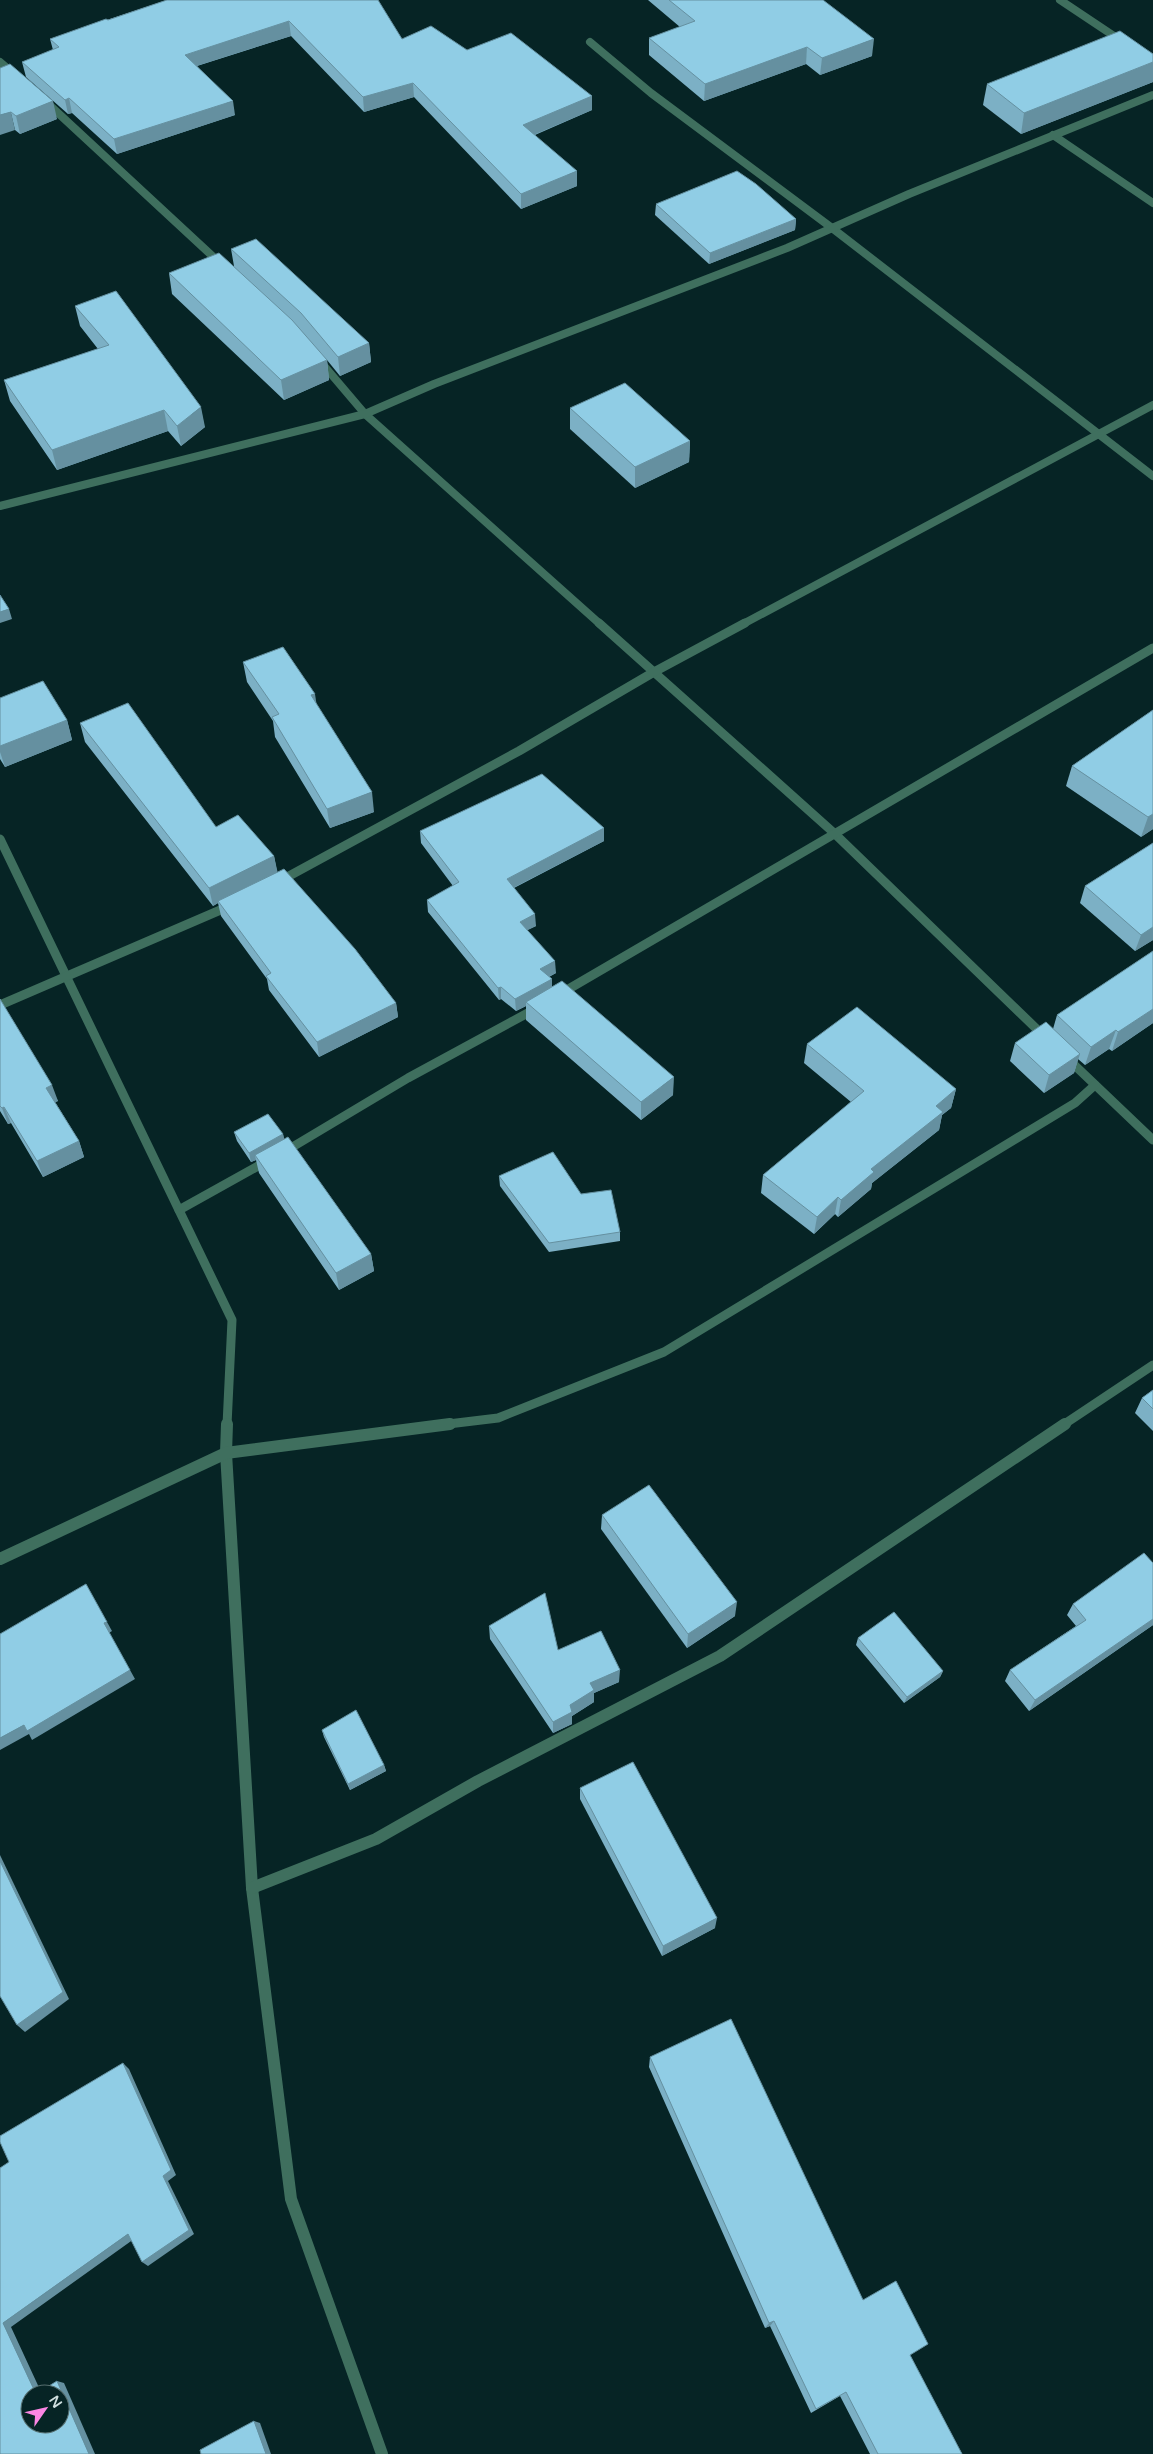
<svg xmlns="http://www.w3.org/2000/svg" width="1153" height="2454" viewBox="0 0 1153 2454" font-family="'Varela Round',sans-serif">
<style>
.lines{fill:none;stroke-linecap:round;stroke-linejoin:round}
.street-far2{stroke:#3f6f5e;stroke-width:8}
.street-far1{stroke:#3f6f5e;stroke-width:9}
.street{stroke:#3f6f5e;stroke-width:12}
.wall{fill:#7cb0c5}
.shaded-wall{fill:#6590a0}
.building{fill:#90cde5;stroke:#6590a0;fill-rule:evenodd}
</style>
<rect width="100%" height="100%" fill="#062425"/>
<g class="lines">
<g class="street-far2">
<polyline points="1060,0 1123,42"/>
<polyline points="590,42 651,93 832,228 1153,476"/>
<polyline points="0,62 14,74"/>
<polyline points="44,100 221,264"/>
<polyline points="1053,135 1153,203"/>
<polyline points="320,361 365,414 600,624"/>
<polyline points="0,506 365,414 434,384 787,248 909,194 1153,95"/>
<polyline points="743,624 1153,405"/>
</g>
<g class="street-far1">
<polyline points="599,623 834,833 1046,1038"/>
<polyline points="0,839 232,1320 227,1425"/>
<polyline points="278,882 519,751 654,672 745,623"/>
<polyline points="560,994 1153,648"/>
<polyline points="0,1005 232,905"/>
<polyline points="1067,1058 1153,1140"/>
<polyline points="284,1152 408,1078 537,1008"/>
<polyline points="179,1210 267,1161"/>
<polyline points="440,1425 498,1418 664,1352 1075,1103 1095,1085"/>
<polyline points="1063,1425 1153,1365"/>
</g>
<g class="street">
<polyline points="227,1424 226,1453 252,1888 291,2199 382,2454"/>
<polyline points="0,1559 226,1453 450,1424"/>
<polyline points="252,1888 376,1839 478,1781 720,1656 1065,1424"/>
</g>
</g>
<g class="wall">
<polygon points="167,0 467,50 592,96 592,110 535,135 577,186 521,209 414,97 364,112 291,36 197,66 235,115 117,154 72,113 68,114 26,77 22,62 53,50 50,39"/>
<polygon points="648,0 823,0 872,56 820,75 806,64 704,101 649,55 649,38 680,27"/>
<polygon points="1153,54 1153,82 1021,134 983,105 987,84"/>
<polygon points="0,68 57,119 20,134 15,130"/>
<polygon points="656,204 796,219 795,230 709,264 655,215"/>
<polygon points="231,249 369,343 371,362 340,376 327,360 329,380 284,400 172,294 169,273 234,266"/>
<polygon points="75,306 205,427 181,446 168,431 57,470 10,401 4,380 98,349 80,326"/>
<polygon points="570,408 690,441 689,462 635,488 570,429"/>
<polygon points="243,662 374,812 330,828 275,737 273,721 247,682"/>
<polygon points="0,698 67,720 72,740 5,767 0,759"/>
<polygon points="1153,710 1153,829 1141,837 1066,786 1072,766"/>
<polygon points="80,723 216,827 274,856 277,872 396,1003 398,1017 319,1057 269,990 267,979 221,916 218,903 213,906 85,742"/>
<polygon points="604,828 604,841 514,888 536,926 527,930 556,973 549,977 552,987 673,1095 641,1120 526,1020 526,1006 516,1011 501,999 499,1000 428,912 427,900 453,886 421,843 420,831"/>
<polygon points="1153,843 1153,940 1135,951 1080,903 1085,886"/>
<polygon points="1153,951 1153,1023 1112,1051 1109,1049 1085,1065 1078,1059 1074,1073 1044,1093 1010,1061 1015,1043 1053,1029 1057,1015"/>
<polygon points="0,999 58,1101 55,1102 79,1141 84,1157 43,1177 11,1123 8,1124 0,1111"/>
<polygon points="807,1044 956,1089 951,1108 942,1115 939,1130 872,1183 871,1189 838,1217 835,1214 814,1234 761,1193 763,1175 851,1102 804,1063"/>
<polygon points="234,1132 283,1134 284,1139 371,1254 374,1271 339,1290 259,1173 256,1160 251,1162 237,1141"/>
<polygon points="499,1176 581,1194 620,1232 620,1241 549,1252 500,1186"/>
<polygon points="1153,1390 1153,1431 1135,1413 1142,1398"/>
<polygon points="602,1515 735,1616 687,1648 601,1529"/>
<polygon points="1153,1563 1153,1625 1029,1711 1005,1681 1010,1670 1076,1626 1067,1615 1073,1604"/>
<polygon points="489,1626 558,1650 619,1682 594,1693 594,1702 572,1716 572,1724 553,1733 490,1639"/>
<polygon points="858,1638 943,1671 940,1677 904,1703 856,1645"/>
<polygon points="322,1730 384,1765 386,1771 350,1790 324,1737"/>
<polygon points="580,1788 715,1928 662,1956 580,1799"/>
<polygon points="650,2057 863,2300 910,2355 962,2454 870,2454 840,2396 811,2413 770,2326 765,2328 649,2067"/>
</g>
<g class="shaded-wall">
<polygon points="289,21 291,36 187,69 185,55"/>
<polygon points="874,39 872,56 820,75 822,58"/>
<polygon points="807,47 806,64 704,101 705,84"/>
<polygon points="1153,62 1153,82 1021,134 1024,113"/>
<polygon points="413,83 414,97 364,112 363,97"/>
<polygon points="592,96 592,110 524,139 523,125"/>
<polygon points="69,98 72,113 68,114 65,100"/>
<polygon points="53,101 57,119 20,134 16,116"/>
<polygon points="233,101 235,115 117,154 114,139"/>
<polygon points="11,112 15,130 0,135 0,115"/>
<polygon points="577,171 577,186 521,209 521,194"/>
<polygon points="796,219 795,230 709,264 710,253"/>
<polygon points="369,343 371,362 340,376 338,357"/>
<polygon points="327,360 329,380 284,400 281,380"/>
<polygon points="201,407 205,427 181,446 177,426"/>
<polygon points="164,410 168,431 57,470 52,450"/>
<polygon points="690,441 689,462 635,488 635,467"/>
<polygon points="9,609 12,619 0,623 0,612"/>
<polygon points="315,694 318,714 311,695"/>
<polygon points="67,720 72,740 5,767 0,752 0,746"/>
<polygon points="372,792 374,812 330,828 327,809"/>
<polygon points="1153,814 1153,829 1141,837 1148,817"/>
<polygon points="604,828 604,841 507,891 507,879"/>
<polygon points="274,856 278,874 218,901 218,903 213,906 209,888"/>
<polygon points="535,914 536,926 520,934 520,922"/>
<polygon points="1153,927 1153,940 1135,951 1141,935"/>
<polygon points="555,961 556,973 540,981 540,969"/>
<polygon points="552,979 552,991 526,1002 526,1006 516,1011 515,999"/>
<polygon points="501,987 501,999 499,1000 498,988"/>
<polygon points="396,1003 398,1017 319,1057 317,1042"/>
<polygon points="1153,1009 1153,1023 1112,1051 1118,1032"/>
<polygon points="1116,1030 1109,1049 1085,1065 1091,1047"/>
<polygon points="1080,1054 1074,1073 1044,1093 1049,1075"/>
<polygon points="674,1077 673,1095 641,1120 641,1102"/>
<polygon points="52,1085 58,1101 52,1104 46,1088"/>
<polygon points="956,1089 951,1108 942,1115 939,1130 872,1183 871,1189 838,1217 841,1200 871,1169 936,1106"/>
<polygon points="4,1107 11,1123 8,1124 2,1108"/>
<polygon points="283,1134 285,1144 255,1155 256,1160 251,1162 249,1153"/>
<polygon points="79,1141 84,1157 43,1177 37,1161"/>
<polygon points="838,1197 835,1214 814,1234 817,1217"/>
<polygon points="371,1254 374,1271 339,1290 336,1273"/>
<polygon points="737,1602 735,1616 687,1648 688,1634"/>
<polygon points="1153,1619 1153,1625 1029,1711 1035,1700"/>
<polygon points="107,1622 112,1631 109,1633 104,1623"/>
<polygon points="130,1670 135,1679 32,1740 29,1734 0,1750 0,1738 24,1725"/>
<polygon points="620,1670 619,1682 594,1693 594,1702 572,1716 572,1724 553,1733 553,1722 570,1705 590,1683"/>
<polygon points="943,1671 940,1677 904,1703 907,1697"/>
<polygon points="384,1765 386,1771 350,1790 348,1784"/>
<polygon points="0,1855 69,1999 25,2032 17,2025 0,1861"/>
<polygon points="717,1918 715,1928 662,1956 663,1946"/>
<polygon points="123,2063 129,2069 176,2175 168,2181 194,2234 148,2266 142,2262 163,2176"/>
<polygon points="128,2234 134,2239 11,2327 42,2394 36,2394 3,2323"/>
<polygon points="774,2321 770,2326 765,2328 769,2323"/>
<polygon points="57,2381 64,2383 95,2454 89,2454"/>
<polygon points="254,2421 260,2423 271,2454 266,2454"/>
</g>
<g class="building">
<polygon points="167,0 378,0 402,39 431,26 467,50 511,33 592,96 523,125 577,171 521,194 413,83 363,97 289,21 185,55 233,101 114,139 69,98 65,100 22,62 59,47 50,39 106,19 108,20"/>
<polygon points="669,0 823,0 874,39 822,58 807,47 705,84 649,38 695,21"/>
<polygon points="1120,31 1153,54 1153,62 1024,113 987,84"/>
<polygon points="10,64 53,101 16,116 11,112 0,115 0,68"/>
<polygon points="737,171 756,184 796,219 710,253 656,204"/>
<polygon points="256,239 369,343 338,357 301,313 231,249"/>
<polygon points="219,253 292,320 327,360 281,380 169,273"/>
<polygon points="116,291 201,407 177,426 164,410 52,450 4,380 109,345 75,306"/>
<polygon points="625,383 690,441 635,467 570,408"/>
<polygon points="0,595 9,609 0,612"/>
<polygon points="283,647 315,694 311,695 372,792 327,809 272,717 279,714 243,662"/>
<polygon points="43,681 67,720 0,746 0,698"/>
<polygon points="128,703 216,827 238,815 274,856 209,888 80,723"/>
<polygon points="1153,710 1153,814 1148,817 1072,766"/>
<polygon points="542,774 604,828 507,879 535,914 520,922 555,961 540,969 552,979 515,999 501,987 498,988 427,900 459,882 420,831"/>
<polygon points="1153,843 1153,927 1141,935 1085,886"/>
<polygon points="284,869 355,949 396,1003 317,1042 266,976 271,973 218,901"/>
<polygon points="1153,951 1153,1009 1118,1032 1116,1030 1091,1047 1057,1015"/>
<polygon points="562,981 674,1077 641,1102 526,1002"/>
<polygon points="0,999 52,1085 46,1088 79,1141 37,1161 4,1107 2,1108 0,1106"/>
<polygon points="857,1007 956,1089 936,1106 943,1112 871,1169 874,1172 841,1200 838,1197 817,1217 763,1175 864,1091 807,1044"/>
<polygon points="1046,1022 1080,1054 1049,1075 1015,1043"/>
<polygon points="268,1114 283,1134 249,1153 234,1132"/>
<polygon points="288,1137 371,1254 336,1273 255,1155"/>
<polygon points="553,1152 581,1194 611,1190 620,1232 549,1243 499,1176"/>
<polygon points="1153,1390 1153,1409 1142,1398"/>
<polygon points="649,1485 737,1602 688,1634 602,1515"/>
<polygon points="1144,1553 1153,1563 1153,1619 1035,1700 1010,1670 1086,1620 1073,1604"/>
<polygon points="86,1584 107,1622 104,1623 130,1670 27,1731 24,1725 0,1738 0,1634"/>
<polygon points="545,1593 558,1650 601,1631 620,1670 590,1683 594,1690 570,1705 572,1712 553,1722 489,1626"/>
<polygon points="894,1612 943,1671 907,1697 858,1638"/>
<polygon points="356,1710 384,1765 348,1784 322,1730"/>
<polygon points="633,1762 717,1918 663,1946 580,1788"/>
<polygon points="0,1861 63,1992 17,2025 0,1996"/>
<polygon points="731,2019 863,2300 896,2281 928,2344 910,2355 962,2454 878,2454 846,2392 816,2409 774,2321 769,2323 650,2057"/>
<path d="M123,2063L171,2170L163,2176L189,2230L142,2262L128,2234L3,2323L36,2394L57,2381L89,2454H0V2168L9,2162L0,2142V2136ZM30,2394H60V2424H30Z"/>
<polygon points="254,2421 266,2454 201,2454 200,2450"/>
</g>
<g transform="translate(45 2409) rotate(56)"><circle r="24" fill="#062425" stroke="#566e6f"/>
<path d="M0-4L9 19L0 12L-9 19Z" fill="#fc86e4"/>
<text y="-8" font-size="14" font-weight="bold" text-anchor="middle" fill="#cedede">N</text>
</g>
</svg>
